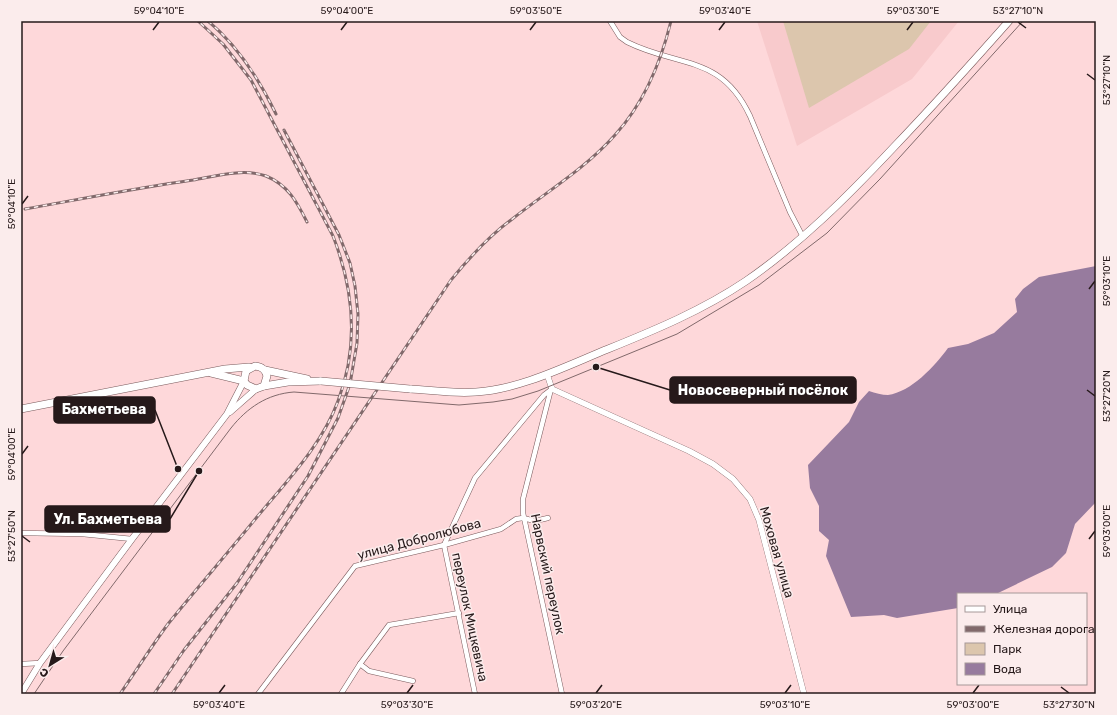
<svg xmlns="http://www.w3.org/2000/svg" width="1117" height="715" viewBox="0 0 1117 715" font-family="Rubik,sans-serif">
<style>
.built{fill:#f8cacc}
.green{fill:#dcc6ad}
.water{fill:#977b9e}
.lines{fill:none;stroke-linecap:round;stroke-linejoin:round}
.minor-casing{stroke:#7a5a5c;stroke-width:5.5}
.tertiary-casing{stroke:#7a5a5c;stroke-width:6}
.secondary-casing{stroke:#7a5a5c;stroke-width:7}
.primary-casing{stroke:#7a5a5c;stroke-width:8}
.minor{stroke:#fff;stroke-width:4.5}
.tertiary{stroke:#fff;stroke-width:5.5}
.secondary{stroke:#fff;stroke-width:6}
.primary{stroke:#fff;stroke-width:7}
.tram{stroke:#81696b;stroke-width:1}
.rail-casing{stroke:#81696b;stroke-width:3}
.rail{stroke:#fbecec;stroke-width:1.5;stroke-dasharray:4.5;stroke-linecap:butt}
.primary-bridge-casing{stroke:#7a5a5c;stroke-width:8;stroke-linecap:butt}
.primary-bridge{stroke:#fff;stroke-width:7}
.ticks{fill:none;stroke:#26191a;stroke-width:1.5}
.labels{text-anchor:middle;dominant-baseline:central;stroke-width:3;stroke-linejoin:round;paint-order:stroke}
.street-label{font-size:13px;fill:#26191a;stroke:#fbecec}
.leader{fill:none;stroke:#26191a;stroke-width:1.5}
.callout-dot{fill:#26191a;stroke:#fbecec;stroke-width:1.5}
.callout{fill:#26191a;stroke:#26191a;stroke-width:1.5}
.callout-label{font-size:14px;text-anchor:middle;font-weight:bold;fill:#fff}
.neatline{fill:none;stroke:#26191a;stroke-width:1.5}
.ticks-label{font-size:10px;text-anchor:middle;fill:#26191a}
</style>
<rect width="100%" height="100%" fill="#fed8da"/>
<polygon class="built" points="757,21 959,21 912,79 797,146"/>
<polygon class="green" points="783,21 931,21 909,49 809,108"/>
<path class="water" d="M1096,266V502L1075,524L1066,553L1052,567L996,594H958V608L897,618L884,615L851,617L826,556L829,540L819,531V506L810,488L808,465L849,422L859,402L869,391C875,393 882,395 888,395C911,392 935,366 948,348L968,344L994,333L1017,312L1015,299L1023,289L1039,277Z"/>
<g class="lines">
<g class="minor-casing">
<g id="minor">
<path d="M610,21L620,37L627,42C679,68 721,54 750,116L790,212L803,237"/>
<polyline points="551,389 523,499 523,513 562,694"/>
<polyline points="21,533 82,534 132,539"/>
<polyline points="21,664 40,663"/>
<polyline points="360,664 389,625 459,613"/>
<polyline points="258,694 355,566 444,545 501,529 516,519 523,518 535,521 548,518"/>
<polyline points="341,694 360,664 369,671 413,681"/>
<polyline points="475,694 444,545 475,478 544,395 552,389"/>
</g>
</g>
<g class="tertiary-casing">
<polyline id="tertiary" points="547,374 552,389 689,451 713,464 733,479 750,499 759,520 804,694"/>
</g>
<g class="secondary-casing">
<g id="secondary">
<polyline points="230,412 256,389"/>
<polyline points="21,694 40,663 132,539 227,414 244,381"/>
</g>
</g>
<g class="primary-casing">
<g id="primary">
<polyline points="265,370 307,379"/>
<path d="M211,373L244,381L247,385L256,389L264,386L267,376C265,369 262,367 255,366L246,371L244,381"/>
<polyline points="264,386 288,382 321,381"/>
<path d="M410,389C431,390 454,394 476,392C521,389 566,366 608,349C655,330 703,310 746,281C801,243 847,197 893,148C932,107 971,64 1009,21"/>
<polyline points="21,409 225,369 249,367"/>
</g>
</g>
<use href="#minor" class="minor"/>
<use href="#tertiary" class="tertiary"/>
<use href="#secondary" class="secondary"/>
<use href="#primary" class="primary"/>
<path class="tram" d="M34,694L63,651L231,428C247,408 267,394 294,392L459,405L493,402L512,399L538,391L677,334L759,285L827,233L880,179L1023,21"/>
<g class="rail-casing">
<g id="rail">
<path d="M208,21C238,46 259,79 276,114"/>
<path d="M25,209C81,199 137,188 193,180C216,176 244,168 266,176C288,185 297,202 307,222"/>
<path d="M120,694C136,671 151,647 168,624C197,588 228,553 257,517C286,482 322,445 338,401C359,346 354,290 333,236L251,80L223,44L198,21"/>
<polyline points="154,694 184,650 237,583 308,476 338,418 350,384 357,343 358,314 355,286 350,263 339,235 284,130"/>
<path d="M172,694L451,280C469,258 488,237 511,220C546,192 585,169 615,135C644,103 661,62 671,21"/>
</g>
</g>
<use href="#rail" class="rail"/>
<g class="primary-bridge-casing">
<polyline id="primary-bridge" points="321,381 410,389"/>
</g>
<use href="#primary-bridge" class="primary-bridge"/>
</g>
<path class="ticks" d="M1018,22L1026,28M153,30L159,22M341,30L347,22M530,30L536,22M719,30L725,22M907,30L913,22M1087,74L1095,80M22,204L28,196M1089,289L1095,281M1087,390L1095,396M22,454L28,446M22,536L30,542M1089,539L1095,531M1061,687L1069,693M219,693L225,685M407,693L413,685M596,693L602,685M785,693L791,685M973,693L979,685"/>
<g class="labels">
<g class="street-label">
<text transform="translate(419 539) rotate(-15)">улица Добролюбова</text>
<text transform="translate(777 552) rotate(74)">Моховая улица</text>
<text transform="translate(548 574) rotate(78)">Нарвский переулок</text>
<text transform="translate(470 617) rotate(78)">переулок Мицкевича</text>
</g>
</g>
<path class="leader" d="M596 367L670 390M178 469L155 410M199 471L170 519"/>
<g class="callout-dot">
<circle cx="596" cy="367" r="4"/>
<circle cx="178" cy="469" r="4"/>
<circle cx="199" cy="471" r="4"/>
</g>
<g class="callout">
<rect x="670" y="377" width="186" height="26" rx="4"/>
<rect x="54" y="397" width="101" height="26" rx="4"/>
<rect x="45" y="506" width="125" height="26" rx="4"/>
</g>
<g class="callout-label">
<text x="763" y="395">Новосеверный посёлок</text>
<text x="104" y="414">Бахметьева</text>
<text x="108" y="524">Ул. Бахметьева</text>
</g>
<rect width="1117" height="715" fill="none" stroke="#fbecec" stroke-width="44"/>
<rect x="957" y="593" width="130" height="92" fill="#fbecec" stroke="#a69898"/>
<rect x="965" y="606" width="20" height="6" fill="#ffffff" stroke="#a69898"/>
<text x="993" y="613" font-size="12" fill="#26191a">Улица</text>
<rect x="965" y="626" width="20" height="6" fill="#81696b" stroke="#a69898"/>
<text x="993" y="633" font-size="12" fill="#26191a">Железная дорога</text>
<rect x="965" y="643" width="20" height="12" fill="#dcc6ad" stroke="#a69898"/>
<text x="993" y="653" font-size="12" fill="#26191a">Парк</text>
<rect x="965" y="663" width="20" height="12" fill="#977b9e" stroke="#a69898"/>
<text x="993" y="673" font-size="12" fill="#26191a">Вода</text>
<g transform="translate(50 665) rotate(217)" stroke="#fbecec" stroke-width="3" paint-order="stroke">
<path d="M0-3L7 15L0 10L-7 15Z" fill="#26191a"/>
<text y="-6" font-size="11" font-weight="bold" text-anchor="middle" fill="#26191a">С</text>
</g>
<rect x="22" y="22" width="1073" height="671" class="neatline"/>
<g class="ticks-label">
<text x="159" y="14">59°04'10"E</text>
<text x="347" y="14">59°04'00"E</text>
<text x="536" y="14">59°03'50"E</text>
<text x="725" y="14">59°03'40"E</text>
<text x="913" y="14">59°03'30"E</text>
<text x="1018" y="14">53°27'10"N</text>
<text transform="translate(1106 80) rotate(-90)" y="4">53°27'10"N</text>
<text transform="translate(11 204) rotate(-90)" y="4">59°04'10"E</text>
<text transform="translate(1106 281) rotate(-90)" y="4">59°03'10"E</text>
<text transform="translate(1106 396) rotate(-90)" y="4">53°27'20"N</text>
<text transform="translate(11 454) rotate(-90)" y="4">59°04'00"E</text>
<text transform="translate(1106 531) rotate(-90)" y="4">59°03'00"E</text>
<text transform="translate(11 536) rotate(-90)" y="4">53°27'50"N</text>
<text x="219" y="708">59°03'40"E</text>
<text x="407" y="708">59°03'30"E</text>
<text x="596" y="708">59°03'20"E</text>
<text x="785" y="708">59°03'10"E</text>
<text x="973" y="708">59°03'00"E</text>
<text x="1069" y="708">53°27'30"N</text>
</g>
</svg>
